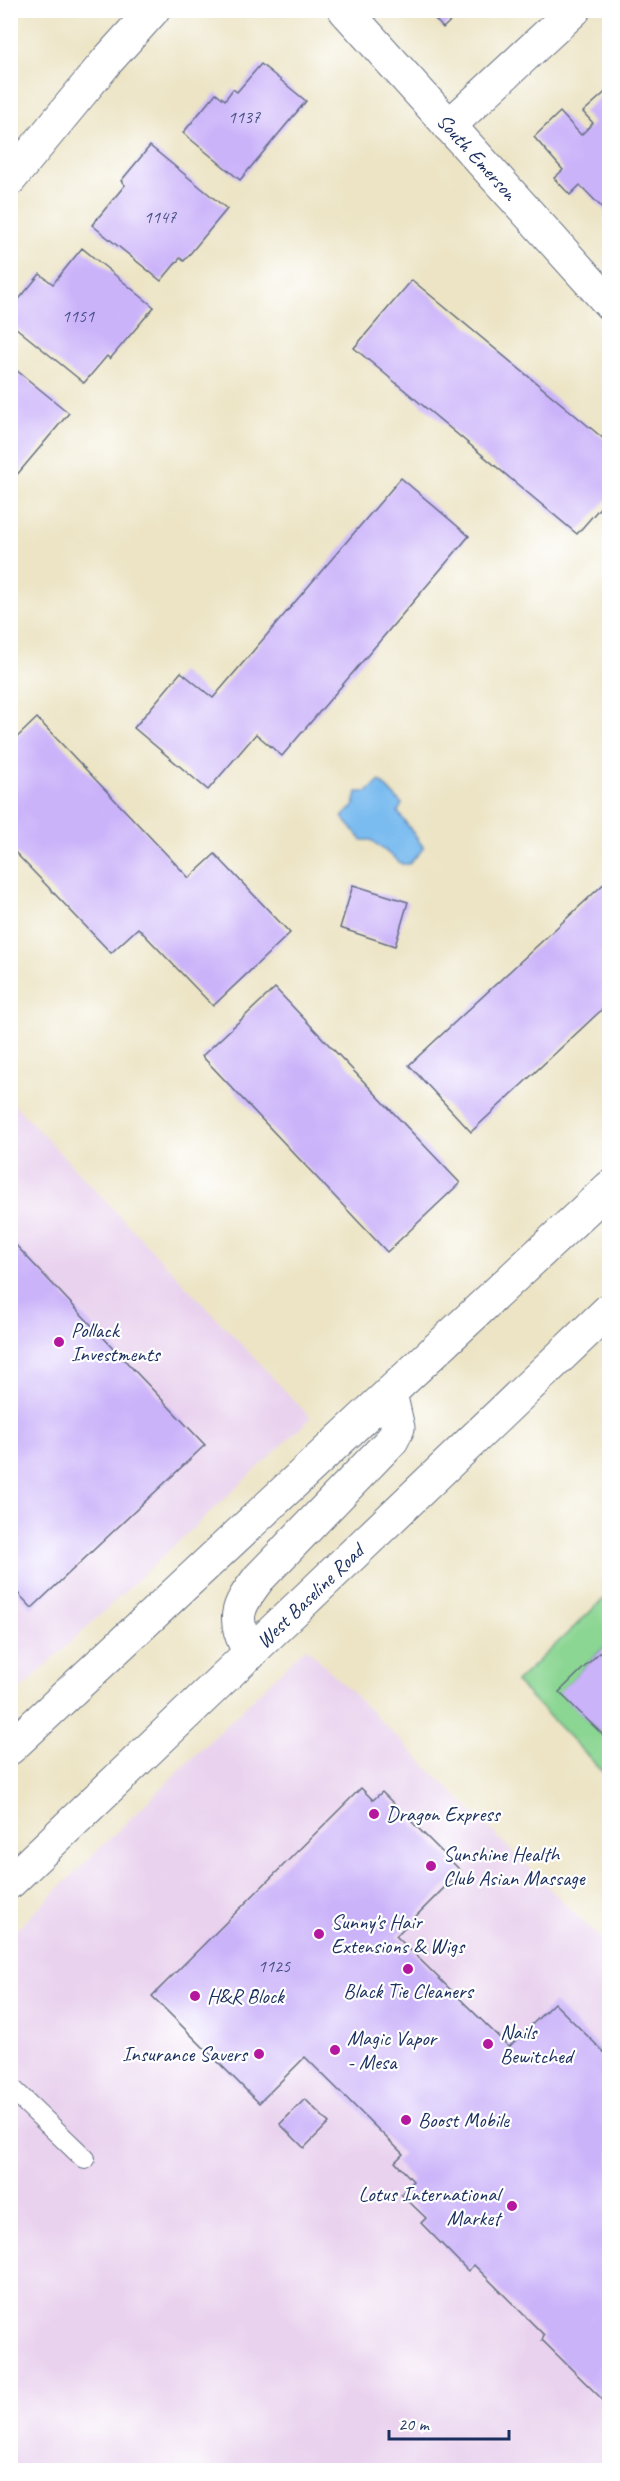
<svg xmlns="http://www.w3.org/2000/svg" width="620" height="2481" viewBox="0 0 620 2481" font-family="Caveat,sans-serif">
<style>
.built{fill:#e9d2ee}
.green{fill:#8bd693;stroke:#538278;stroke-width:1.5}
.water{fill:#7abcf0;stroke:#4a76a7;stroke-width:1.5}
.building{fill:#cbb3f9}
.lines{fill:none;stroke-linecap:round;stroke-linejoin:round}
.service-casing{stroke:#646e82;stroke-width:22}
.minor-casing{stroke:#646e82;stroke-width:35}
.primary-casing{stroke:#646e82;stroke-width:35}
.service{stroke:#fff;stroke-width:20}
.minor{stroke:#fff;stroke-width:33}
.primary{stroke:#fff;stroke-width:33}
.poi-dot{fill:#b5179e;stroke:#fff;stroke-width:2}
.labels{text-anchor:middle;dominant-baseline:central;stroke-width:4.5;stroke-linejoin:round;paint-order:stroke}
.number-label{font-size:18px;fill:#475085}
.street-label{font-size:21px;fill:#1b2f5e;stroke:#fff}
.poi-label{font-size:21px;fill:#1b2f5e;stroke:#fff;text-anchor:start}
</style>
<rect width="100%" height="100%" fill="#fff"/>
<filter id="ink" filterUnits="userSpaceOnUse"><feTurbulence type="fractalNoise" baseFrequency=".0167" numOctaves="2"/><feDisplacementMap in="SourceGraphic" scale="12" xChannelSelector="R" yChannelSelector="G"/><feConvolveMatrix kernelMatrix="1 2 1 2 8 2 1 2 1" color-interpolation-filters="sRGB"/></filter>
<filter id="wash" filterUnits="userSpaceOnUse"><feTurbulence type="fractalNoise" baseFrequency=".008" numOctaves="4" result="noise"/><feDisplacementMap in="SourceGraphic" scale="24" xChannelSelector="R" yChannelSelector="G"/><feGaussianBlur stdDeviation="1.35" result="paint"/><feColorMatrix in="noise" values="0 0 0 0 0 0 0 0 0 0 0 0 0 0 0 0 0 1.4 0 .05"/><feComposite in="paint" operator="in"/></filter>
<g filter="url(#wash)">
<rect width="100%" height="100%" fill="#ece4c5"/>
<g class="built">
<polygon points="11,1101 311,1418 11,1698"/>
<polygon points="306,1647 609,1947 609,2470 11,2470 11,1935"/>
</g>
<polygon class="green" points="609,1594 609,1642 560,1692 609,1742 609,1778 516,1682"/>
<polygon class="water" points="380,781 402,804 398,812 424,848 409,864 402,864 371,840 362,840 342,817 354,806 357,792 367,792"/>
<g id="blocks">
<g class="building">
<polygon points="427,10 462,10 443,28"/>
<polygon points="261,64 306,101 240,180 183,133 216,93 225,100 233,89 237,92"/>
<polygon points="610,88 610,216 580,185 570,195 554,178 563,170 534,137 560,112 581,135 593,123 583,112"/>
<polygon points="150,146 227,209 184,261 180,258 161,281 92,225 125,185 121,181"/>
<polygon points="82,248 154,307 110,359 107,356 84,383 10,323 10,310 40,274 53,284"/>
<polygon points="412,280 610,444 610,496 577,534 354,348"/>
<polygon points="10,365 69,413 10,483"/>
<polygon points="401,478 469,536 282,756 256,734 208,790 134,728 181,672 213,698"/>
<polygon points="37,718 189,878 215,854 290,933 213,1006 138,928 111,953 10,847 10,744"/>
<polygon points="610,878 610,1002 471,1132 409,1065"/>
<polygon points="353,885 408,902 395,946 340,928"/>
<polygon points="275,988 460,1183 387,1252 202,1056"/>
<polygon points="10,1239 205,1445 32,1608 10,1585"/>
<polygon points="610,1642 610,1742 559,1692"/>
<polygon points="361,1788 373,1800 382,1792 461,1871 396,1936 509,2047 554,2003 610,2058 610,2397 605,2402 542,2340 544,2335 474,2265 468,2271 421,2223 426,2218 401,2194 413,2181 395,2162 403,2154 305,2057 259,2103 152,1996"/>
<polygon points="305,2099 329,2123 304,2148 280,2124"/>
</g>
</g>
</g>
<g filter="url(#ink)">
<use href="#blocks" fill-opacity="0" stroke="#646e82" stroke-width="1.5"/>
<g class="lines">
<g class="service-casing">
<polyline id="service" points="10,2087 85,2159"/>
</g>
<g class="minor-casing">
<g id="minor">
<polyline points="345,10 610,304"/>
<polyline points="449,126 574,10"/>
<polyline points="10,179 107,61 153,10"/>
</g>
</g>
<g class="primary-casing">
<g id="primary">
<path d="M250,1654C232,1618 235,1609 259,1578L392,1440L398,1428L390,1393"/>
<polyline points="10,1748 610,1187"/>
<polyline points="10,1882 610,1309"/>
</g>
</g>
<use href="#service" class="service"/>
<use href="#minor" class="minor"/>
<use href="#primary" class="primary"/>
</g>
</g>
<g class="poi-dot">
<circle cx="59" cy="1342" r="6"/>
<circle cx="374" cy="1814" r="6"/>
<circle cx="431" cy="1866" r="6"/>
<circle cx="319" cy="1934" r="6"/>
<circle cx="408" cy="1969" r="6"/>
<circle cx="195" cy="1996" r="6"/>
<circle cx="488" cy="2044" r="6"/>
<circle cx="335" cy="2050" r="6"/>
<circle cx="259" cy="2054" r="6"/>
<circle cx="406" cy="2120" r="6"/>
<circle cx="512" cy="2206" r="6"/>
</g>
<g class="labels">
<g class="number-label">
<text x="244" y="117">1137</text>
<text x="160" y="217">1147</text>
<text x="78" y="316">1151</text>
<text x="274" y="1966">1125</text>
</g>
<g class="street-label">
<text transform="translate(477 157) rotate(48)">South Emerson</text>
<text transform="translate(310 1596) rotate(-44)">West Baseline Road</text>
</g>
<g class="poi-label">
<text x="71" y="1330">Pollack<tspan x="71" dy="24">Investments</tspan></text>
<text x="386" y="1814">Dragon Express</text>
<text x="443" y="1854">Sunshine Health<tspan x="443" dy="24">Club Asian Massage</tspan></text>
<text x="331" y="1922">Sunny's Hair<tspan x="331" dy="24">Extensions &amp; Wigs</tspan></text>
<text x="408" y="1991" text-anchor="middle">Black Tie Cleaners</text>
<text x="207" y="1996">H&amp;R Block</text>
<text x="500" y="2032">Nails<tspan x="500" dy="24">Bewitched</tspan></text>
<text x="347" y="2038">Magic Vapor<tspan x="347" dy="24">- Mesa</tspan></text>
<text x="247" y="2054" text-anchor="end">Insurance Savers</text>
<text x="418" y="2120">Boost Mobile</text>
<text x="500" y="2194" text-anchor="end">Lotus International<tspan x="500" dy="24">Market</tspan></text>
</g>
</g>
<rect width="620" height="2481" fill="none" stroke="#fff" stroke-width="36"/>
<path d="M389 2430v9h120v-9" fill="none" stroke="#1b2f5e" stroke-width="3"/>
<text x="398" y="2430" font-size="18" fill="#1b2f5e" stroke="#ffffff" stroke-width="4.5" paint-order="stroke">20 m</text>
</svg>
